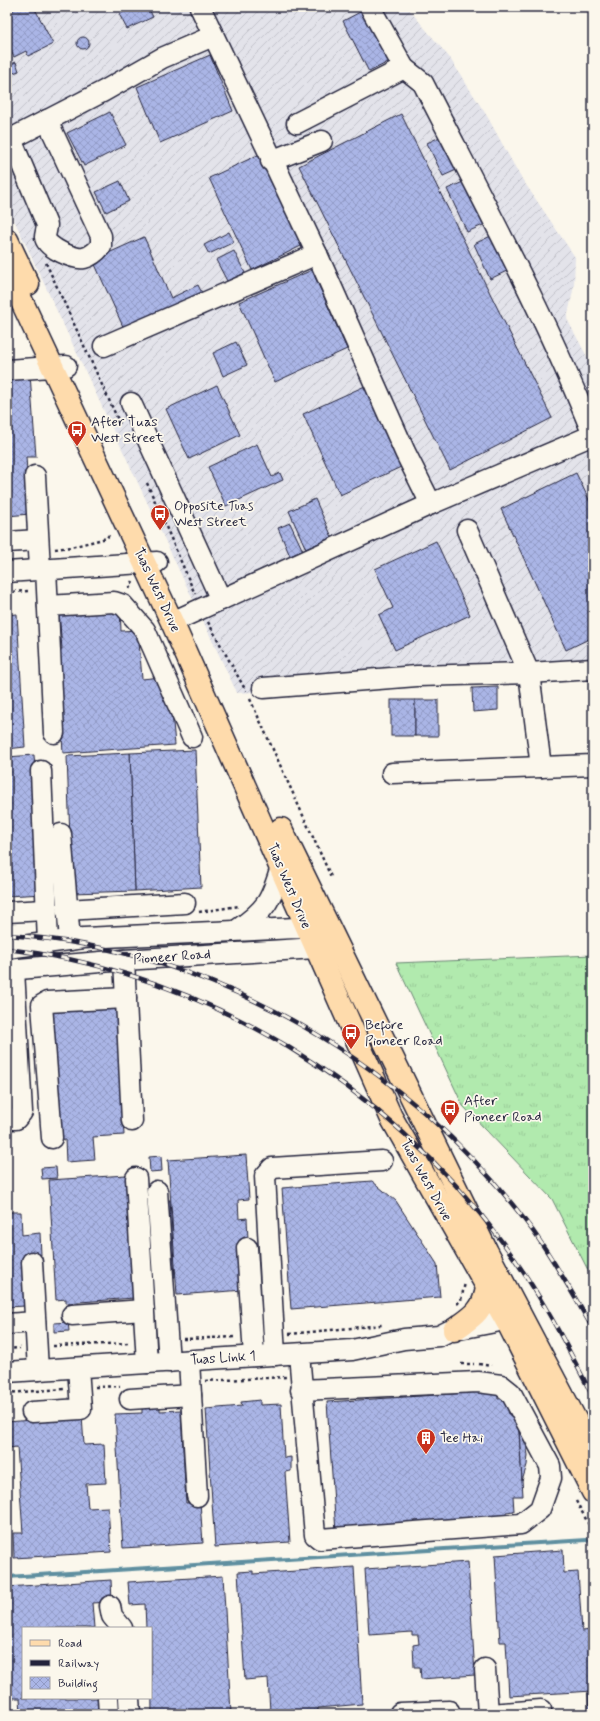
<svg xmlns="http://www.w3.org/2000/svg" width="600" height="1721" viewBox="0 0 600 1721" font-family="Mynerve,sans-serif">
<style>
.industrial{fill:url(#industrial-furrows)}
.grass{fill:url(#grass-tufts);stroke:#6a8674}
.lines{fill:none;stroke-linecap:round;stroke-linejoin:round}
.stream{stroke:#5f8fa0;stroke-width:4}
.building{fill:url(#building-cross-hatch);stroke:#22223b}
.minor-casing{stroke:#22223b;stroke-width:23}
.major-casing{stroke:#22223b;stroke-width:25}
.path{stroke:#22223b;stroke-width:2.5;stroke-dasharray:3 3;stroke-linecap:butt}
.minor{stroke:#fbf7ec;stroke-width:20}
.major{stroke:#fedbac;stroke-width:22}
.rail-casing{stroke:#22223b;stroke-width:4.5}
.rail{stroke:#fbf7ec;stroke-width:3;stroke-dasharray:9;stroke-linecap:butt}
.labels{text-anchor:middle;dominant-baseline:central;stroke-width:3.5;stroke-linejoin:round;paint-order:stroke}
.poi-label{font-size:14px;fill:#22223b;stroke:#fbf7ec;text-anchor:start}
.street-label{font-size:14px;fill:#22223b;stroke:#fbf7ec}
</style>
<defs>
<pattern id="industrial-furrows" width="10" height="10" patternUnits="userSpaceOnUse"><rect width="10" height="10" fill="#e3e3ea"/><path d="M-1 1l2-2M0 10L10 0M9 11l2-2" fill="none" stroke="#c2c2ca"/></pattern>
<pattern id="grass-tufts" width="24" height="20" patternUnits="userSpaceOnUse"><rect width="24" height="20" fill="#b1eaae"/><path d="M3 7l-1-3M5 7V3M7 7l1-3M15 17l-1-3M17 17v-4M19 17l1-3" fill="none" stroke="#98c897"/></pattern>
<pattern id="building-cross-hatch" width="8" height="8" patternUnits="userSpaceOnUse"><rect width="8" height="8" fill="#aab5e6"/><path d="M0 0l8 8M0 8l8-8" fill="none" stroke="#929bc6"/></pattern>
</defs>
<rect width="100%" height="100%" fill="#fbf7ec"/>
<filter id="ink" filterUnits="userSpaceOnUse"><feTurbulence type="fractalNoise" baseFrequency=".025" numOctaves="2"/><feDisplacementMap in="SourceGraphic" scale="8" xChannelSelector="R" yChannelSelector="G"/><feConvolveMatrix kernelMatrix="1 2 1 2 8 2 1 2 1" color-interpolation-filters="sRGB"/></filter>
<g filter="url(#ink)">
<polygon class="industrial" points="7,7 407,7 449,57 487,116 520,176 575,257 574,286 567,319 593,368 593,671 237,693 7,205"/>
<polygon class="grass" points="593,955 593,1280 552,1199 463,1106 396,963"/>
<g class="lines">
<polyline class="stream" points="7,1577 587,1540"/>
</g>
<g class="building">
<polygon points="19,7 34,7 53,44 28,56 26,51 14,57 7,44 7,13"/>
<polygon points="134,7 148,7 153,17 127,29 119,14"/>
<polygon points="340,7 353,7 343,12"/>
<polygon points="364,10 390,61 369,72 343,21"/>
<circle cx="83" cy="43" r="6"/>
<polygon points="210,55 233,111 160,143 137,87"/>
<polygon points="16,62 19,71 8,75 7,66"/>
<polygon points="110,112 126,145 84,166 67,133"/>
<polygon points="401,114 552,418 450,470 299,166"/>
<polygon points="446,134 461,168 443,176 427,143"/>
<polygon points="260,154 303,245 252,270 209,178"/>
<polygon points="470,179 490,222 467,232 447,189"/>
<polygon points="120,181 129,201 106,212 96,192"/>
<polygon points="229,232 234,242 209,254 204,245"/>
<polygon points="495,234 511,269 490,279 474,244"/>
<polygon points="144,237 171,298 198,285 203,295 125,331 93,260"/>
<polygon points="234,251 245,273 227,281 216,260"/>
<polygon points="312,270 347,349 275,382 239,302"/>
<polygon points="236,342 247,365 223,376 213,353"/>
<polygon points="30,374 36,457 26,457 30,514 7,516 7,375"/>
<polygon points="217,385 240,435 189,459 166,409"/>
<polygon points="365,386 401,467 340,495 303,414"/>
<polygon points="257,444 272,477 280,473 283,480 226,506 208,467"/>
<polygon points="576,473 593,508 593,637 566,650 501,509"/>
<polygon points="315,499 332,537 306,549 289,511"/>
<polygon points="290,523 303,551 290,556 278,528"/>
<polygon points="436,541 470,615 395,650 379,615 393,608 375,569"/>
<polygon points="120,607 121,631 138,630 142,679 161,677 171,700 175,745 63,753 59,685 51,650 62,649 59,612"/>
<polygon points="17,614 25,747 7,749 7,615"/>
<polygon points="498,687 498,710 473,712 472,688"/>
<rect x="391" y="700" width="24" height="36"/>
<rect x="415" y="700" width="23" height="36"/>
<polygon points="195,750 201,887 135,891 130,753"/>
<polygon points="130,753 135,891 72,893 67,756"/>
<polygon points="34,755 43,894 7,896 7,757"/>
<polygon points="116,1004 124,1135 93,1137 95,1160 66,1162 65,1139 59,1140 51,1008"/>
<polygon points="7,1012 14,1103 7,1104"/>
<polygon points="246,1155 249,1199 238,1200 239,1219 247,1218 248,1240 240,1241 244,1290 177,1295 168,1160"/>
<polygon points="161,1156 162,1171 150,1172 149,1157"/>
<polygon points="56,1167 57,1178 42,1179 41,1168"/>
<polygon points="126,1175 134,1298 66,1303 66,1299 56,1300 49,1180"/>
<polygon points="372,1181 396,1201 437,1264 440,1297 291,1309 282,1188"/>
<polygon points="170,1200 175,1277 166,1278 161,1201"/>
<polygon points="7,1212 21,1212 22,1235 40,1233 41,1255 23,1256 26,1306 7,1307"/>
<polygon points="68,1322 69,1331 54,1332 54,1323"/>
<polygon points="498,1391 498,1399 508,1398 509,1415 518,1415 523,1496 513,1496 514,1511 506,1512 506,1520 336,1532 327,1402"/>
<polygon points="260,1400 260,1405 281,1404 284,1458 291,1457 291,1471 285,1472 290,1542 215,1547 206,1409 242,1406 241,1402"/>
<polygon points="160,1407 160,1411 181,1410 186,1503 200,1502 203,1543 123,1548 115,1414 142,1413 142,1408"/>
<polygon points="82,1416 84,1445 104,1444 106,1483 86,1484 88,1508 108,1507 111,1552 14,1558 13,1533 23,1533 17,1447 8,1448 7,1422"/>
<polygon points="519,1430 526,1444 528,1455 527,1465 522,1481"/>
<polygon points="563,1550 564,1573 578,1572 582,1631 593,1630 593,1691 509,1696 506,1642 500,1642 495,1555"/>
<polygon points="468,1562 475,1675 421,1679 420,1667 414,1667 413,1645 419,1644 418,1635 412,1635 412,1632 369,1635 365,1569"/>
<polygon points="354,1567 362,1704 318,1708 318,1711 295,1712 294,1709 270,1711 268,1678 245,1680 238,1572 253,1571 253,1574"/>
<polygon points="223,1576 231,1713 152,1714 151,1628 146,1628 145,1604 130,1605 128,1582"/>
<polygon points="111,1580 112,1602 92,1603 94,1628 23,1628 23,1698 98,1698 99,1714 21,1714 20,1698 7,1698 7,1587"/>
<polygon points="588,1693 593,1693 593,1714 589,1714"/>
</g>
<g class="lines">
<g class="minor-casing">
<g id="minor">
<polyline points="200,7 317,254 405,452 431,504"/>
<path d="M370,7L404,68L423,83C482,199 545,314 593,435"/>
<polyline points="297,123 404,68"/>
<path d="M11,139L47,225C47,229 45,234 45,237C46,248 75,260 84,258C92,256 97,251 101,246V236L47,120"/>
<polyline points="7,141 104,91 162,58 213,36"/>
<polyline points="271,161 322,141"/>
<polyline points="104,346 317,254"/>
<polyline points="7,370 66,366"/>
<polyline points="131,403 221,600"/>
<polyline points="35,476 40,569"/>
<polyline points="467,530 529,673 541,767"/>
<polyline points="7,542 38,540"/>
<polyline points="46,569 54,733"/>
<polyline points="7,572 157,562"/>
<polyline points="48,606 114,602 123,605 145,630 192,737"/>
<polyline points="172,622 431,504 593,435"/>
<polyline points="263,688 417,676 529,673 593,669"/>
<polyline points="41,771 48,943"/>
<polyline points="392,773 593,765"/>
<polyline points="61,834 70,940"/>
<polyline points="66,910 185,903"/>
<polyline points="7,912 46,910"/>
<path d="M237,930C266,910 271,901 281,867"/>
<polyline points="7,948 84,938 296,928 322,929"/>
<polyline points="124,960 132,1121"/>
<polyline points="7,970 124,960 332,947"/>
<polyline points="7,1119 16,1119 22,1112 14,970"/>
<polyline points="52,1138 42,1005 47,1002 126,998"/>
<polyline points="136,1178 147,1363"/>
<polyline points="157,1191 169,1362"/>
<polyline points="247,1248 254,1356"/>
<polyline points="32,1262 38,1370"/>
<polyline points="72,1315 144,1310"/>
<polyline points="7,1324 35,1322"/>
<polyline points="299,1354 315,1535 320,1539 521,1524 540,1509 551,1478 550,1466 511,1393 501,1385 478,1382 301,1390"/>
<polyline points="275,1355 265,1176 272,1168 382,1161"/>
<polyline points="189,1361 197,1496"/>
<polyline points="7,1372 352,1350 404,1339 439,1336 449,1331 495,1322 519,1310"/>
<polyline points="130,1399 191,1395"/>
<polyline points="32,1412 81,1409 78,1368"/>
<polyline points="110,1606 112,1616 122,1628"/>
<polyline points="485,1669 488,1714"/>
<polyline points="108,1698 109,1714"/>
<polyline points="129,1698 130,1714"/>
<polyline points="400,1713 449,1711 449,1714"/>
<polyline points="490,1714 541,1710"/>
</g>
</g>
<g class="major-casing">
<g id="major">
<polyline points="7,240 28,284"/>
<polyline points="7,270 172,622 391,1117 510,1327 593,1492"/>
<polyline points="281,829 487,1252 593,1453"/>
<path d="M454,1330C472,1317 483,1312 487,1288"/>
</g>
</g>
<g class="path">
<polyline points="46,263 120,424"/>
<polyline points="147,483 195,594"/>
<polyline points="55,549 71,547 107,538 110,533"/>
<polyline points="129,589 133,581"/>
<polyline points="7,592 30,591"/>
<polyline points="208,622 246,691"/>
<polyline points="250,699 332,879"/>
<polyline points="199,912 239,906"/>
<polyline points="457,1304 461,1300 465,1283"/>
<polyline points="289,1334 382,1325"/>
<polyline points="183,1339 236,1337"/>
<polyline points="53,1346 130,1343"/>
<polyline points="7,1349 20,1348"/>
<polyline points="461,1364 474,1364"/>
<polyline points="479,1364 491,1366"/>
<polyline points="205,1381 286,1377"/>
<polyline points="95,1387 120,1386"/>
<polyline points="7,1393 64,1389"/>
<polyline points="576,1501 593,1532"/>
</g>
<use href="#minor" class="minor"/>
<use href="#major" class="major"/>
<g class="rail-casing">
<g id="rail">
<path d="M7,935C212,947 413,1066 533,1231C556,1263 574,1296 593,1329"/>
<path d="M7,949C205,972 385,1084 503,1243C539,1291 566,1344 593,1397"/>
</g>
</g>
<use href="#rail" class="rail"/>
</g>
</g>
<defs>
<g id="bus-pin" transform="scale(1)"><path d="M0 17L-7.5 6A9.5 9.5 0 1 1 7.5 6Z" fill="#c8321e" stroke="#fbf7ec"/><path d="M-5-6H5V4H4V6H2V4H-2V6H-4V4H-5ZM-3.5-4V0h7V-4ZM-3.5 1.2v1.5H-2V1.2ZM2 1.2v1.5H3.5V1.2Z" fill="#fff"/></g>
<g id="building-pin" transform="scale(1)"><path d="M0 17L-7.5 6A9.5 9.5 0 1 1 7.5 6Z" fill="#c8321e" stroke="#fbf7ec"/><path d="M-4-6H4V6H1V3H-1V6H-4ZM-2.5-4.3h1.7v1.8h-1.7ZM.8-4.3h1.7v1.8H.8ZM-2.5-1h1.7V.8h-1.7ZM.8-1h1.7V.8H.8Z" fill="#fff"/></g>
</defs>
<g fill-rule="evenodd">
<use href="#bus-pin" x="77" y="430"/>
<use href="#bus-pin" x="160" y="514"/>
<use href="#bus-pin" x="351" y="1033"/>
<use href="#bus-pin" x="450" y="1109"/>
<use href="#building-pin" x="426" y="1438"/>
</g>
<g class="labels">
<g class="poi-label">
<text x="91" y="422">After Tuas<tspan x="91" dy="16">West Street</tspan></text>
<text x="174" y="506">Opposite Tuas<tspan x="174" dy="16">West Street</tspan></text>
<text x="365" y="1025">Before<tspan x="365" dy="16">Pioneer Road</tspan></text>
<text x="464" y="1101">After<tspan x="464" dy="16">Pioneer Road</tspan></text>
<text x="440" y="1438">Tee Hai</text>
</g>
<g class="street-label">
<text transform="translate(157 590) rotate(65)">Tuas West Drive</text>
<text transform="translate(289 886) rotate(67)">Tuas West Drive</text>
<text transform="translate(172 957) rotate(-4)">Pioneer Road</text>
<text transform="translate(426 1180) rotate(61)">Tuas West Drive</text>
<text transform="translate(223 1358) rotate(-4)">Tuas Link 1</text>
</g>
</g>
<rect width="600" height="1721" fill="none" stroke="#fbf7ec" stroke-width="24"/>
<rect x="12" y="12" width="576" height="1697" fill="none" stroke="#22223b" stroke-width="1.5" filter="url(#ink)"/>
<rect x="22" y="1627" width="130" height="72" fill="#fbf7ec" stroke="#a4a2a5"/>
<rect x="30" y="1640" width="20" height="6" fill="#fedbac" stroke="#a4a2a5"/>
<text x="58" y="1647" font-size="12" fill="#22223b">Road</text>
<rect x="30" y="1660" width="20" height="6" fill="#22223b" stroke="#a4a2a5"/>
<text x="58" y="1667" font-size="12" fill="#22223b">Railway</text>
<rect x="30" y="1677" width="20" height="12" fill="url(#building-cross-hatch)" stroke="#a4a2a5"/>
<text x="58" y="1687" font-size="12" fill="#22223b">Building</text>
</svg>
